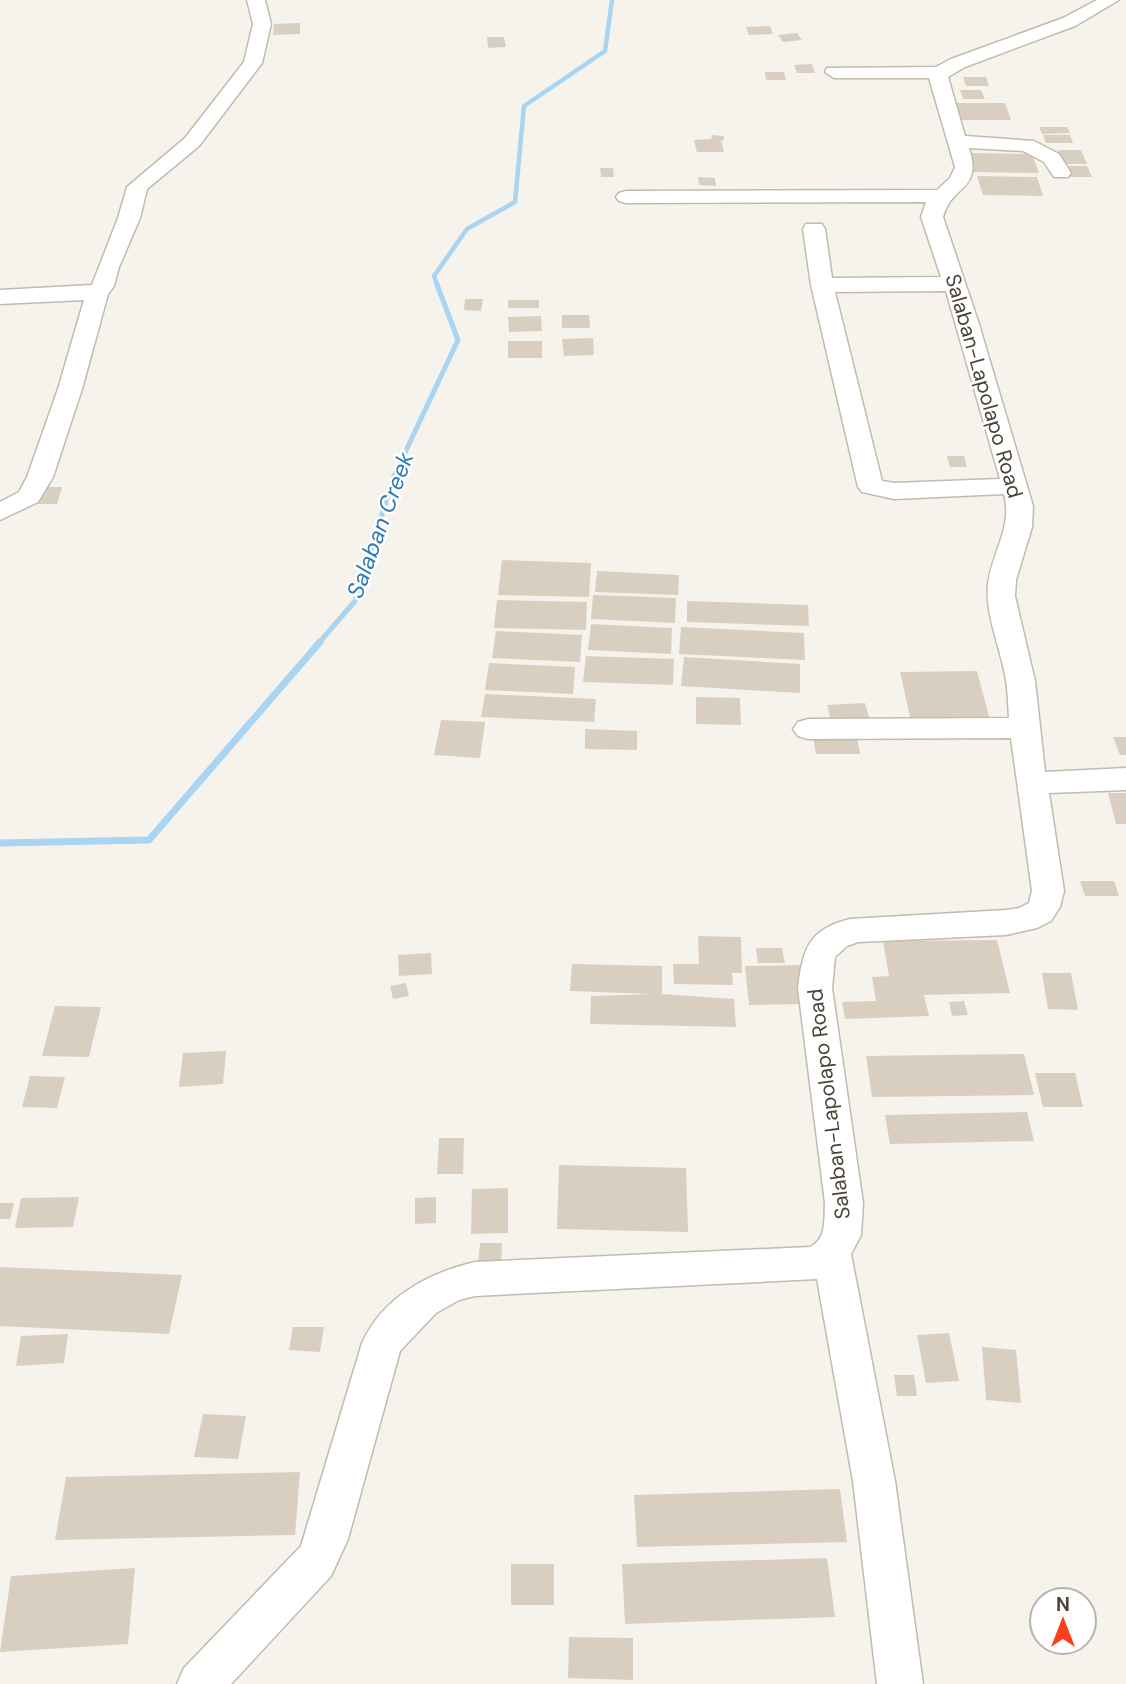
<svg xmlns="http://www.w3.org/2000/svg" width="1126" height="1684" viewBox="0 0 1126 1684" font-family="'DM Sans',sans-serif">
<style>
.lines{fill:none;stroke-linecap:round;stroke-linejoin:round}
.stream-far2{stroke:#a9d4f2;stroke-width:4.5}
.stream-far1{stroke:#a9d4f2;stroke-width:5}
.stream{stroke:#a9d4f2;stroke-width:7}
.building{fill:#d8cfc1}
.minor-casing{stroke:#c2bbae;stroke-width:3}
.minor{fill:#fff;fill-rule:evenodd}
.labels{text-anchor:middle;dominant-baseline:central;stroke-width:5;stroke-linejoin:round;paint-order:stroke}
.street-label{font-size:21px;fill:#4b4439;stroke:#fff}
.water-label{font-size:23px;font-style:italic;fill:#2e7ab2;stroke:#fff}
</style>
<rect width="100%" height="100%" fill="#f6f3ec"/>
<g class="lines">
<polyline class="stream-far2" points="437,284 434,276 467,229 515,202 524,106 605,51 612,0"/>
<polyline class="stream-far1" points="318,644 355,601 394,476 458,340 436,282"/>
<polyline class="stream" points="0,843 149,840 320,642"/>
</g>
<g class="building">
<polygon points="300,23 300,34 273,35 274,24"/>
<polygon points="770,26 773,34 749,35 746,27"/>
<polygon points="797,33 802,40 783,42 778,35"/>
<polygon points="487,37 504,37 506,47 488,48"/>
<polygon points="812,64 815,73 797,73 794,65"/>
<polygon points="765,72 784,72 786,80 766,80"/>
<polygon points="963,77 986,77 989,86 966,86"/>
<polygon points="960,90 981,90 985,99 963,99"/>
<polygon points="948,103 1005,103 1011,120 953,120"/>
<polygon points="1039,127 1067,127 1070,133 1042,134"/>
<polygon points="711,135 724,136 724,141 721,140 724,152 697,152 694,140 712,139"/>
<polygon points="1043,135 1070,135 1073,143 1046,143"/>
<polygon points="1058,150 1081,150 1087,164 1064,164"/>
<polygon points="967,153 1032,154 1039,173 973,172"/>
<polygon points="1066,166 1087,166 1092,177 1070,177"/>
<polygon points="600,168 613,168 614,177 601,177"/>
<polygon points="977,176 1037,177 1043,196 983,195"/>
<polygon points="698,177 715,178 716,186 699,185"/>
<polygon points="465,299 483,299 481,311 464,310"/>
<rect x="508" y="300" width="31" height="8"/>
<polygon points="562,315 589,315 590,328 562,328"/>
<polygon points="541,316 542,331 509,332 508,317"/>
<polygon points="593,338 594,355 564,356 562,339"/>
<rect x="508" y="341" width="34" height="17"/>
<polygon points="947,456 964,456 967,467 950,467"/>
<polygon points="43,487 62,487 57,504 37,504"/>
<polygon points="502,560 591,563 589,597 498,595"/>
<polygon points="597,571 679,575 678,595 595,592"/>
<polygon points="593,595 676,598 675,623 591,619"/>
<polygon points="497,600 587,602 586,630 494,628"/>
<polygon points="687,601 808,605 809,626 687,622"/>
<polygon points="591,624 672,628 671,654 588,650"/>
<polygon points="681,627 804,633 805,660 679,654"/>
<polygon points="496,631 582,635 580,662 492,658"/>
<polygon points="586,656 674,659 673,685 583,682"/>
<polygon points="684,657 800,664 800,693 681,686"/>
<polygon points="489,663 575,667 573,694 485,690"/>
<polygon points="977,671 990,720 911,721 900,672"/>
<polygon points="485,694 596,699 594,722 481,717"/>
<polygon points="696,697 740,698 741,725 696,724"/>
<polygon points="865,703 870,721 831,722 827,705"/>
<polygon points="441,720 485,722 480,758 434,755"/>
<polygon points="585,729 637,731 637,750 585,749"/>
<polygon points="813,737 857,737 860,754 816,754"/>
<polygon points="1113,737 1126,737 1126,755 1120,755"/>
<polygon points="1108,793 1126,793 1126,824 1116,824"/>
<polygon points="1080,881 1114,881 1119,896 1085,896"/>
<polygon points="698,936 741,937 742,973 732,973 733,985 674,984 673,964 699,964"/>
<polygon points="997,940 1010,993 924,995 929,1016 845,1019 842,1002 876,1001 872,977 889,976 883,941"/>
<polygon points="756,948 782,948 785,963 758,963"/>
<polygon points="431,953 432,974 399,976 398,955"/>
<polygon points="572,964 662,966 662,994 734,999 736,1027 590,1024 591,996 652,994 570,991"/>
<polygon points="801,965 806,1004 749,1005 745,966"/>
<polygon points="1042,973 1071,973 1078,1010 1048,1009"/>
<polygon points="406,983 409,996 393,999 390,986"/>
<polygon points="964,1001 968,1015 952,1016 949,1002"/>
<polygon points="55,1006 101,1007 89,1057 42,1056"/>
<polygon points="226,1051 223,1084 179,1087 183,1053"/>
<polygon points="1024,1054 1034,1095 872,1097 866,1056"/>
<polygon points="1035,1073 1075,1073 1083,1107 1043,1107"/>
<polygon points="30,1076 65,1077 57,1108 22,1107"/>
<polygon points="1027,1112 1034,1141 890,1144 885,1115"/>
<polygon points="439,1138 464,1138 463,1174 437,1174"/>
<polygon points="559,1165 686,1168 688,1232 557,1229"/>
<polygon points="508,1188 508,1233 471,1234 472,1189"/>
<polygon points="79,1197 73,1227 15,1228 21,1198"/>
<polygon points="436,1197 436,1223 415,1224 415,1198"/>
<polygon points="0,1203 14,1203 10,1219 0,1219"/>
<polygon points="480,1243 502,1243 501,1265 478,1265"/>
<polygon points="0,1267 182,1275 169,1334 0,1326"/>
<polygon points="293,1327 324,1327 320,1352 289,1350"/>
<polygon points="949,1333 959,1381 926,1383 917,1335"/>
<polygon points="68,1334 64,1363 16,1366 21,1336"/>
<polygon points="982,1347 1016,1350 1021,1403 986,1400"/>
<polygon points="894,1375 914,1375 917,1396 897,1396"/>
<polygon points="203,1414 246,1416 238,1459 194,1457"/>
<polygon points="300,1472 295,1535 55,1540 66,1477"/>
<polygon points="840,1489 847,1542 637,1547 634,1495"/>
<polygon points="827,1558 835,1617 625,1624 622,1564"/>
<rect x="511" y="1564" width="43" height="41"/>
<polygon points="135,1568 128,1644 0,1652 11,1576"/>
<polygon points="569,1637 633,1638 633,1680 568,1678"/>
</g>
<g class="lines">
<g class="minor-casing">
<g id="minor">
<polygon points="247,0 265,0 271,24 262,63 199,146 147,189 140,218 119,267 114,286 108,294 82,389 53,477 38,502 0,520 0,502 19,492 27,477 58,389 84,300 0,304 0,290 92,285 118,218 127,187 185,138 244,62 253,24"/>
<path d="M1097,0H1119L1075,26L965,67L948,77L965,136L1034,141L1059,154L1071,173L1068,177H1054L1044,162L1023,151L969,148C983,192 952,183 943,217L978,321L1033,506L1032,527L1016,580L1015,596L1035,681L1045,772L1126,768V790L1049,793L1064,891L1060,907L1051,921L1037,928L1006,935L858,942L847,946L835,957L832,988L863,1203L861,1235L851,1254L895,1481L923,1684H877L853,1481L817,1279L475,1296L459,1300L436,1313L400,1351L348,1539L331,1576L231,1684H177L184,1668L301,1546L362,1343C383,1297 428,1273 475,1262L810,1247C827,1239 824,1219 825,1203L798,988C803,948 809,929 850,919L1006,910L1019,908L1029,903L1032,891L1011,738L808,739L798,736L793,729L798,722L808,719L1009,718C1008,705 1008,692 1006,680C1001,649 985,615 988,584C992,552 1013,527 1004,494L894,499L862,492L858,487L811,285L803,229L806,224H822L825,229L832,278L941,277L921,217L926,202L626,203L619,201L616,197L619,193L626,191L937,190L950,178L955,167L929,78H834L825,72L827,68L936,67L951,59L1063,18ZM946,291L1000,479L894,483L882,481L835,292Z"/>
</g>
</g>
<use href="#minor" class="minor"/>
</g>
<g class="labels">
<g class="street-label">
<text transform="translate(984 386) rotate(74)">Salaban-Lapolapo Road</text>
<text transform="translate(829 1104) rotate(-97)">Salaban-Lapolapo Road</text>
</g>
<g class="water-label">
<text transform="translate(380 525) rotate(-70)">Salaban Creek</text>
</g>
</g>
<g transform="translate(1063 1621)"><circle r="33" fill="#ffffff" stroke="#b7b4b0" stroke-width="2"/>
<path d="M0-5L12 26L0 18L-12 26Z" fill="#fc3f1d"/>
<text y="-10" font-size="19" font-weight="bold" text-anchor="middle" fill="#4b4439">N</text>
</g>
</svg>
